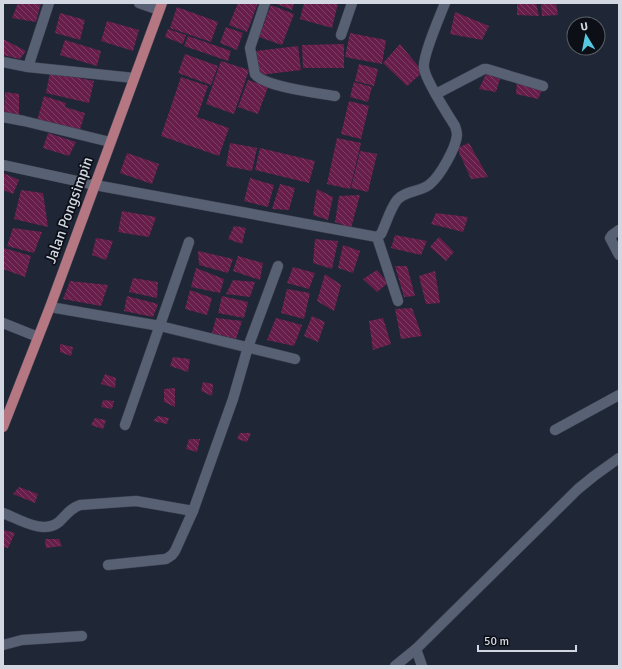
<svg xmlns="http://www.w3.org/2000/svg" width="622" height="669" viewBox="0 0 622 669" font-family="Signika,sans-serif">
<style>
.building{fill:url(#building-back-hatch)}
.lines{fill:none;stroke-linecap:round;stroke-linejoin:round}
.minor-casing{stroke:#3d4250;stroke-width:11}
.tertiary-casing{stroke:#3d4250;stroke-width:11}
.primary-casing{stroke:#3d4250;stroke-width:11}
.minor{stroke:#586073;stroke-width:10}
.tertiary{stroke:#586073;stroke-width:10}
.primary{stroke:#b57781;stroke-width:10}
.labels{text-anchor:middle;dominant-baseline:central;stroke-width:3.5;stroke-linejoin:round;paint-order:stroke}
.street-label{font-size:15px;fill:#d2d7e2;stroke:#0c0f16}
</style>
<defs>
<pattern id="building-back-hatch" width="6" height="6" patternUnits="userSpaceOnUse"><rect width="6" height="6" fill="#681e4b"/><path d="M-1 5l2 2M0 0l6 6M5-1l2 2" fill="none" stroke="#7d3e65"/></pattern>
</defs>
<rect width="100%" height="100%" fill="#1f2636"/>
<g class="building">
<polygon points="18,3 41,3 36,22 12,18"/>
<polygon points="238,3 258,3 247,32 229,25"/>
<polygon points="274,3 294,3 292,10"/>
<polygon points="304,3 338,3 332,28 300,19"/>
<polygon points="517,3 536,3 539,16 517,15"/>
<polygon points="541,3 556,3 558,15 542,16"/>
<polygon points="271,5 294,14 282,45 259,37"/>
<polygon points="177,7 218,22 211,42 170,28"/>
<polygon points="455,12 489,26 482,40 450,34"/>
<polygon points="60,13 85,20 80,40 55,33"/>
<polygon points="107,21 139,30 133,51 101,41"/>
<polygon points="226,27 243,33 237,50 220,43"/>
<polygon points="168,29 186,35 183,44 165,37"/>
<polygon points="350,33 386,40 382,64 345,57"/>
<polygon points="188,36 231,51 228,61 184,46"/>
<polygon points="3,39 26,51 20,59 3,55"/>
<polygon points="65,40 101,51 97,66 60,55"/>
<polygon points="344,44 344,68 303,68 302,45"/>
<polygon points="400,44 423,72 407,86 383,63"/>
<polygon points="298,46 301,70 260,75 256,51"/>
<polygon points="185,54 218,66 211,85 178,73"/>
<polygon points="221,61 249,70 234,114 206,104"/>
<polygon points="359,64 378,69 374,86 355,81"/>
<polygon points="50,72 94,81 89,103 46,93"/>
<polygon points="486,74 500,79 496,92 479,89"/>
<polygon points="181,77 208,86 197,117 229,128 219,156 161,136"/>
<polygon points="248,80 268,87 258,114 238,107"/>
<polygon points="517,81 542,90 538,99 516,94"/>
<polygon points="354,82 372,87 368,102 350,97"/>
<polygon points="5,92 19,94 19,116 4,114"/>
<polygon points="44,96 66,103 65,107 85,113 79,133 37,121"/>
<polygon points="349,101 369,106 361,139 341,134"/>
<polygon points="48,133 76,142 69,156 43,148"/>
<polygon points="337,138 361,143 350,189 327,184"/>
<polygon points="230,143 257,148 252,171 226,166"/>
<polygon points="469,143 488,177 471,179 457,148"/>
<polygon points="260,148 315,161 309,183 255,170"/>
<polygon points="360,151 377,154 368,192 351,188"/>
<polygon points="127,153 159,164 152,184 120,173"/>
<polygon points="3,173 19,180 13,194 3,190"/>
<polygon points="250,178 274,185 268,207 244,201"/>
<polygon points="280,184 295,188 289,210 272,209"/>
<polygon points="317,189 333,197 328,220 313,215"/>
<polygon points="21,190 43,193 48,227 14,219"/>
<polygon points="360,195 351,228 335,222 339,196"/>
<polygon points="122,211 156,217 149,237 118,232"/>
<polygon points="436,213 468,217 463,232 431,224"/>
<polygon points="234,226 246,228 242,244 228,239"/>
<polygon points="13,228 42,232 34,253 7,246"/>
<polygon points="395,235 427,241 421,255 391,248"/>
<polygon points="439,237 454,252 446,261 430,247"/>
<polygon points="96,238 113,241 106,260 92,255"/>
<polygon points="315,239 338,241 332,269 313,263"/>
<polygon points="343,245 360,251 353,273 338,268"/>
<polygon points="4,248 31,256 25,277 3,269 3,252"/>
<polygon points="198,251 233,259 228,273 199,265"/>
<polygon points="238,256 263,263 260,280 233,271"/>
<polygon points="395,266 407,266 415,296 404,297"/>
<polygon points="293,267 315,273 309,289 287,283"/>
<polygon points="196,268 224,279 220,293 191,287"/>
<polygon points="377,270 388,283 377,292 363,279"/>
<polygon points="435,271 440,303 426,304 419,276"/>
<polygon points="325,274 341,285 334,311 317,301"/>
<polygon points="133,278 158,282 157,298 129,292"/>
<polygon points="233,280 255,282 250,297 226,294"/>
<polygon points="70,281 108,285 101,306 63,299"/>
<polygon points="287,289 310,293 304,319 281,313"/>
<polygon points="190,290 212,298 207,315 185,309"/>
<polygon points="127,296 158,304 153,317 124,311"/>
<polygon points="222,296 248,302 244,318 218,313"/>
<polygon points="412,308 422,336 401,339 395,309"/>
<polygon points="312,316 325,322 318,342 304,336"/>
<polygon points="216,318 242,321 236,339 212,333"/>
<polygon points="276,318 302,325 294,346 267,340"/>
<polygon points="383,318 391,344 373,350 369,321"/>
<polygon points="60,344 73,347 71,356 60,352"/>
<polygon points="173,357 190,359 188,372 170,366"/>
<polygon points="105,374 116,378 115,388 101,384"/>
<polygon points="203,382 213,384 212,396 201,391"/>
<polygon points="175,388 175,407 164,402 164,389"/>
<polygon points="103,400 114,401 112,409 101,407"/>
<polygon points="158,416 169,418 167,424 153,421"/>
<polygon points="95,418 106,420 103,429 91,425"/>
<polygon points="240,433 251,433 247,442 237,439"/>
<polygon points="189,439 200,439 197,452 186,449"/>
<polygon points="19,487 38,494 35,503 13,494"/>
<polygon points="4,530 15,533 8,548 3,547"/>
<polygon points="45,539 59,539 62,546 46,548"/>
</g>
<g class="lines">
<g class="minor-casing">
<g id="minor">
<polyline points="139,3 159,10"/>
<path d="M265,3L250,48L255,74C264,87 318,93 335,96"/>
<polyline points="341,35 352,3"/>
<polyline points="3,62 28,67 49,3"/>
<polyline points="28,67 134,78"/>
<polyline points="436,94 484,69 487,69 543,86"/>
<polyline points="3,117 24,121 110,142"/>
<path d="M3,165L95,185L377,237L381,234C386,224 390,209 397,200C406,190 422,192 430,184C440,176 456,148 457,135C457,132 456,129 455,126C448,115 425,79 424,68C422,57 440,16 445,3"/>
<polyline points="619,230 612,235 610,238 619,255"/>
<polyline points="377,237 398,301"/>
<polyline points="50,307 160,326 295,359"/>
<polyline points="3,323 38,337"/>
<polyline points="125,425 189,242"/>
<polyline points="555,430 619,395"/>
<path d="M3,513C19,519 43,535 59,522C66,515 71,508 80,505L136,501L193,511"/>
<polyline points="108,565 166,559 172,555 175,551 193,511 233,399 248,347 278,266"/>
<polyline points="3,645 22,640 82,636"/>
<polyline points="416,649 422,666"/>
</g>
</g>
<g class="tertiary-casing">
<polyline id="tertiary" points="395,666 416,649 578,489 594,476 619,458"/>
</g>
<g class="primary-casing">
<polyline id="primary" points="3,427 50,307 162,3"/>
</g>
<use href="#minor" class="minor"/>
<use href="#tertiary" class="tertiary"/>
<use href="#primary" class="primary"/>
</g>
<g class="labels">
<g class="street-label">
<text transform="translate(69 210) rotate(-70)">Jalan Pongsimpin</text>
</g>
</g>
<rect width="622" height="669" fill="none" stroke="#d2d7e2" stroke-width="8"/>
<g transform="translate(586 36) rotate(350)"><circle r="19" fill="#0c0f16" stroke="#5b5f68"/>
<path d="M0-3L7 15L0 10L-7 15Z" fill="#56c9e0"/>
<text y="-6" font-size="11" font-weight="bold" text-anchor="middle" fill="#d2d7e2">U</text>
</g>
<path d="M478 645v6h98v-6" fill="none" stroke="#d2d7e2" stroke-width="2"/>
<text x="484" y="645" font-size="12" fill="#d2d7e2" stroke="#0c0f16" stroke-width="3" paint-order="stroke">50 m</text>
</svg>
